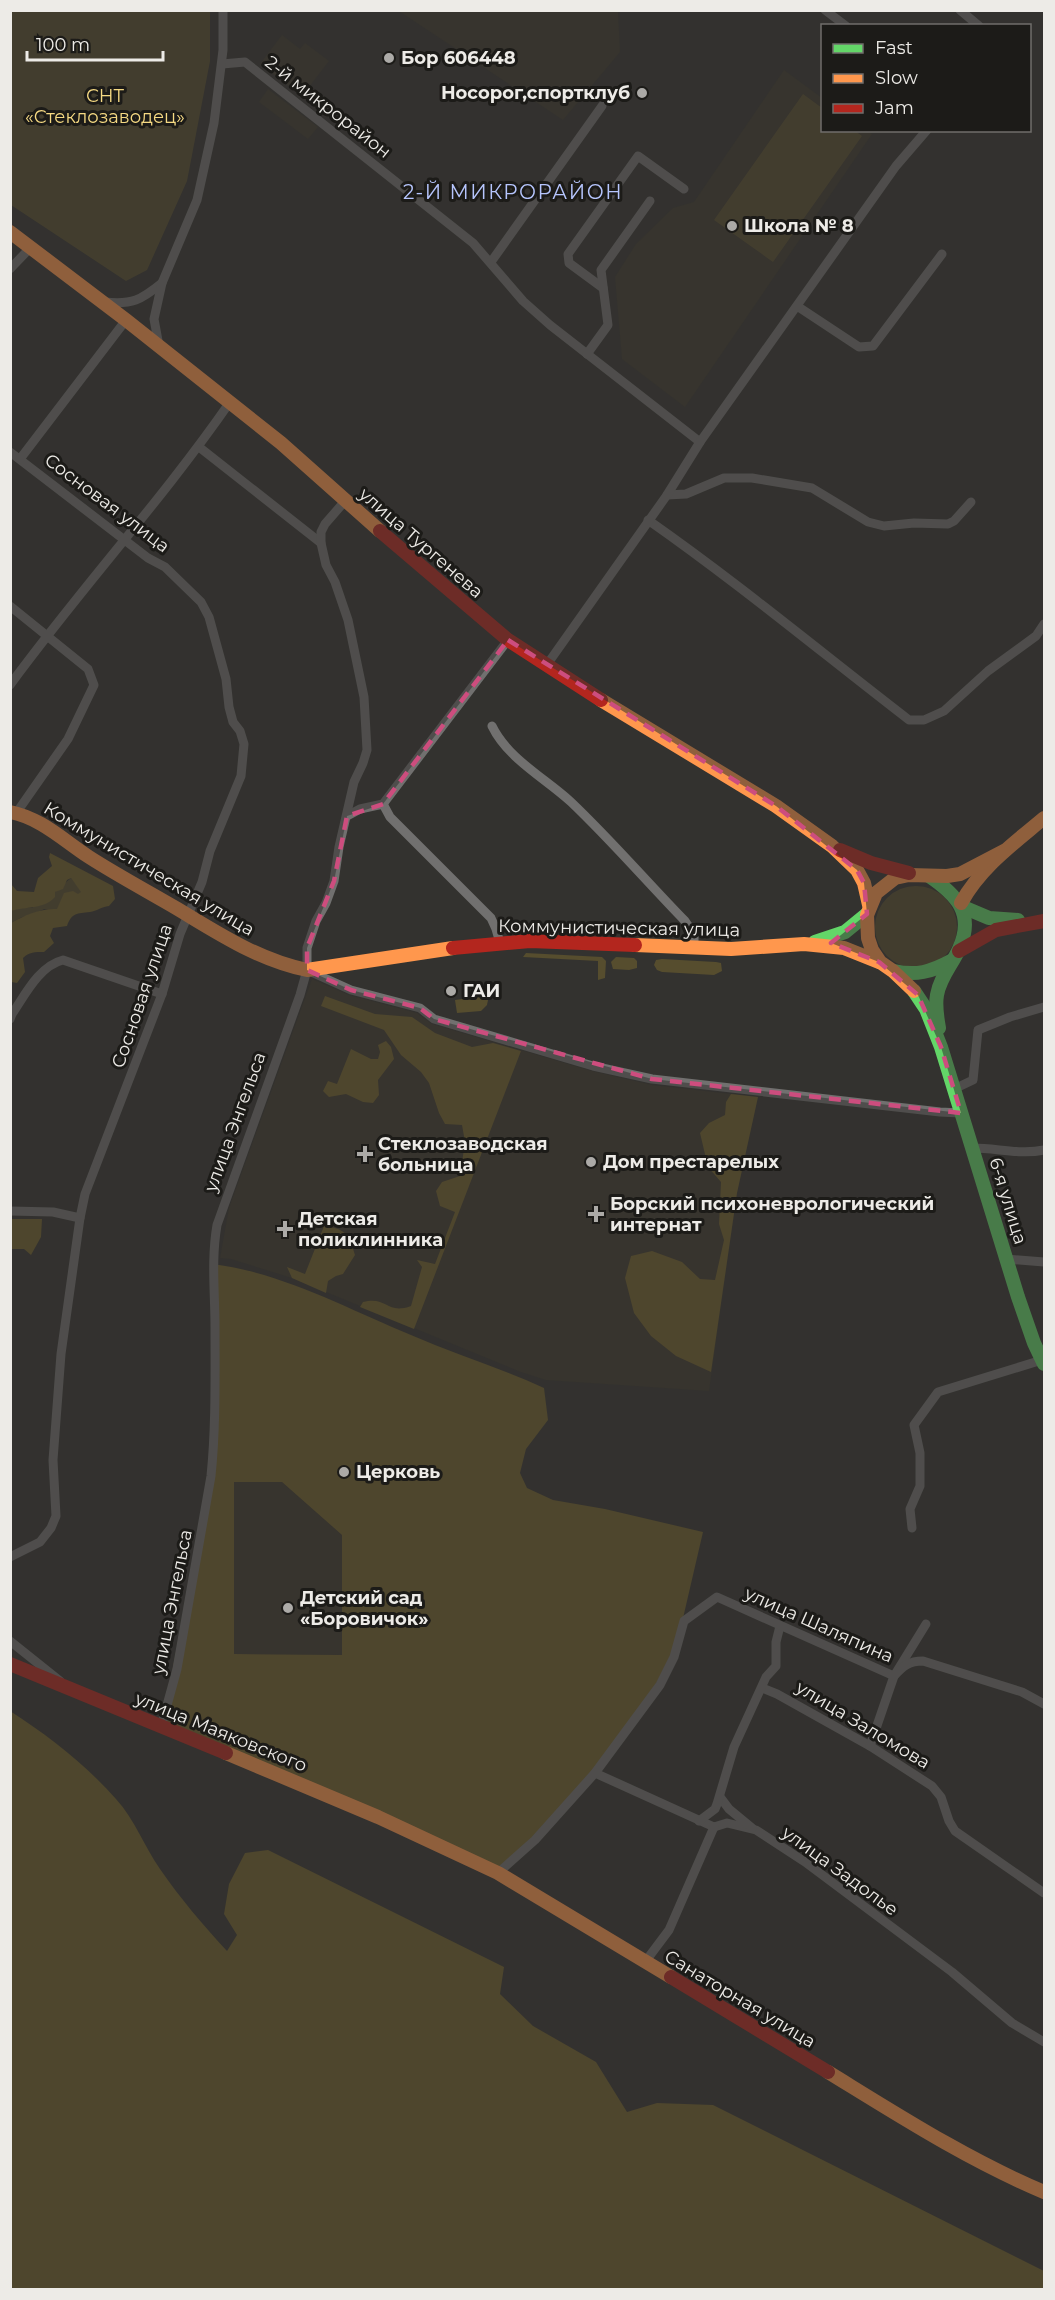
<svg xmlns="http://www.w3.org/2000/svg" width="1055" height="2300" viewBox="0 0 1055 2300" font-family="Montserrat,sans-serif">
<style>
.built{fill:#3c382d}
.green{fill:#564d2e}
.forest{fill:#6f5f2b;fill-rule:evenodd}
.lines{fill:none;stroke-linecap:round;stroke-linejoin:round}
.street{stroke:#71706f;stroke-width:9}
.fast{stroke:#63d668;stroke-width:14}
.slow{stroke:#ff974d;stroke-width:14}
.jam{stroke:#b3261e;stroke-width:14}
.marked{fill:none;stroke:#cd4d7e;stroke-width:4.5;stroke-dasharray:12 8;stroke-linejoin:round}
.poi-dot{fill:#acaaa7;stroke:#1c1b18;stroke-width:2}
.labels{text-anchor:middle;dominant-baseline:central;stroke-width:6;stroke-linejoin:round;paint-order:stroke}
.poi-label{font-size:18px;font-weight:bold;fill:#edebe7;stroke:#1c1b18;text-anchor:start}
.park-label{font-size:18px;fill:#f6da83;stroke:#1c1b18}
.street-label{font-size:18px;fill:#edebe7;stroke:#1c1b18}
.neighbourhood-label{font-size:20px;letter-spacing:1.5px;fill:#b6c5fd;stroke:#1c1b18}
</style>
<rect width="100%" height="100%" fill="#33322f"/>
<g class="built">
<polygon points="399,11 618,11 620,52 563,120"/>
<polygon points="282,35 300,49 305,43 329,61 302,96 260,64"/>
<polygon points="784,70 822,98 822,130 867,131 872,134 685,407 622,359 615,277 636,244 673,208 694,202"/>
<polygon points="268,89 318,127 308,139 259,102"/>
<polygon points="312,979 349,995 417,1013 432,1024 592,1071 652,1085 758,1097 737,1193 709,1391 546,1380 521,1372 292,1278 231,1259 220,1258 229,1208"/>
<polygon points="234,1482 282,1482 342,1535 342,1655 233,1654"/>
</g>
<g class="green">
<polygon points="10,11 210,11 210,61 187,181 147,270 126,281 11,205"/>
<polygon points="803,94 822,108 822,130 855,131 862,136 773,262 714,220"/>
<polygon points="71,878 82,892 57,910 44,909 32,915 22,917 11,923 10,911 22,907 32,908 55,892"/>
<circle cx="916" cy="927" r="41"/>
<polygon points="526,953 602,957 606,961 605,978 598,980 598,961 523,957"/>
<polygon points="616,957 634,958 637,961 637,968 629,970 613,969 611,962"/>
<polygon points="662,959 716,962 721,963 722,971 714,975 662,972 657,970 654,965 656,960"/>
<polygon points="489,995 487,1005 481,1011 457,1013 455,1000"/>
</g>
<g class="forest">
<path d="M50,853L113,886L115,899L109,906C101,907 97,911 90,912C77,914 72,912 67,926L53,928L50,936L54,943L44,952C35,952 29,952 23,958L25,972L17,983L11,982V923C25,915 41,908 57,909L64,893L73,891L78,894L81,892L71,878L67,880L63,889L55,892V897C43,910 26,906 11,911V884L17,891L34,892L38,878L52,866L49,857Z"/>
<path d="M325,996L375,1014L412,1017L435,1033L472,1047L493,1043L521,1051L414,1329L360,1307L363,1302C388,1296 386,1315 411,1306L422,1267L417,1260L435,1264L455,1212L440,1206L436,1191L442,1182L460,1176L465,1142L462,1125L445,1124L439,1113L429,1083L421,1072L401,1055L384,1030L321,1006Z"/>
<polygon points="386,1041 391,1047 394,1059 378,1080 379,1095 373,1103 363,1102 346,1094 329,1097 323,1091 328,1081 337,1084 351,1049 371,1059 378,1059 380,1052 378,1045"/>
<polygon points="731,1094 758,1097 737,1193 711,1372 676,1356 651,1336 634,1313 625,1278 631,1256 652,1251 682,1262 700,1279 715,1280 724,1240 719,1224 721,1182 708,1167 700,1133 709,1123 725,1115 726,1102"/>
<polygon points="10,1219 42,1219 41,1237 31,1255 24,1249 11,1249"/>
<path d="M324,1226C346,1229 349,1234 355,1255L343,1274L336,1276L328,1281L326,1293L292,1278L287,1267L305,1274Z"/>
<path d="M212,1264C281,1272 348,1309 411,1335C455,1354 500,1368 544,1388L548,1420L526,1449L520,1473L527,1488L553,1500L605,1509L703,1532L674,1657L595,1773L498,1873L161,1727L211,1476ZM234,1482H282L342,1535V1655L234,1654Z"/>
<path d="M10,1711C49,1736 85,1764 116,1799C135,1820 144,1846 160,1869C180,1898 203,1925 227,1951L237,1935L224,1914L229,1884L245,1853L268,1850L504,1967L500,1994L533,2026L596,2062L627,2112L657,2103L713,2105L1044,2271V2289H11Z"/>
</g>
<g class="lines">
<g class="street">
<polyline points="825,10 846,26"/>
<polyline points="960,10 979,26"/>
<polyline points="222,64 245,62 473,243 523,301 550,325 700,442"/>
<polyline points="491,262 602,106"/>
<polyline points="10,269 31,247"/>
<polyline points="603,288 569,263 568,254 638,156 684,189"/>
<path d="M105,302C132,305 141,300 162,283"/>
<polyline points="797,306 859,347 873,346 942,254"/>
<polyline points="159,346 154,319 162,283 197,200 214,123 223,50 223,10"/>
<polyline points="587,354 608,325 601,270 650,201"/>
<polyline points="199,447 321,543"/>
<polyline points="10,452 148,558 165,567 201,602 209,617 226,679 229,707 233,722 240,731 244,744 241,776 210,851 202,882 180,934 162,994 85,1194 80,1218 61,1354 53,1460 56,1516 51,1528 40,1542 10,1557"/>
<polyline points="20,459 126,320"/>
<polyline points="667,495 686,494 724,478 752,478 812,488 868,522 884,526 914,523 948,524 954,521 971,502"/>
<path d="M648,520C738,583 822,653 909,720H924L944,711L988,671L1036,636L1044,624"/>
<polyline points="10,606 88,669 94,685 68,739 17,812"/>
<polyline points="546,666 667,495 700,442 896,166 927,130"/>
<path d="M10,685C81,588 162,500 230,402"/>
<path d="M492,726C508,759 545,778 571,802C611,840 647,882 685,921L694,934V947"/>
<polyline points="383,804 390,817 491,918 496,929 500,943"/>
<polyline points="347,816 360,809 383,804 508,640"/>
<polyline points="309,971 351,990 420,1008 434,1019 593,1066 652,1079 940,1112 961,1113"/>
<path d="M10,1019L12,1014C25,995 39,966 63,960L162,994"/>
<polyline points="954,1089 973,1080 978,1030 1010,1017 1044,1007"/>
<path d="M973,1148C997,1148 1020,1155 1044,1150"/>
<polyline points="10,1211 53,1212 80,1218"/>
<polyline points="1006,1259 1044,1262"/>
<polyline points="912,1528 910,1509 920,1486 920,1453 914,1425 938,1392 1042,1360"/>
<polyline points="10,1641 60,1681"/>
<polyline points="762,1688 777,1694 870,1746 932,1786 941,1797 949,1821 955,1831 1044,1893"/>
<path d="M161,1727L177,1669L211,1476C216,1427 215,1377 215,1327C215,1293 211,1260 217,1225L300,995L307,970V948L316,921L326,903L334,881L339,847L354,782L363,763L367,750L364,697L348,620L335,582L326,565L321,543V532L325,524L345,501"/>
<polyline points="870,1746 894,1676 926,1624"/>
<polyline points="595,1773 714,1827 727,1823 756,1830 805,1862 952,1972 1012,2023 1044,2042"/>
<polyline points="720,1797 729,1809 752,1828"/>
<polyline points="699,1821 715,1809 717,1804 734,1747 766,1677 776,1666 776,1642 780,1626"/>
<path d="M498,1873L535,1840L595,1773L660,1685L674,1657L684,1621L717,1597L894,1676C903,1666 909,1661 923,1661L1022,1692L1044,1704"/>
<polyline points="645,1962 669,1930 714,1827"/>
</g>
<g class="fast">
<path d="M929,876C957,895 975,914 959,949C952,965 940,977 937,995C935,1006 937,1017 939,1028"/>
<polyline points="963,907 989,918 1018,920"/>
<polyline points="815,942 845,932 867,914"/>
<path d="M894,971C916,976 931,972 951,961"/>
<polyline points="914,991 926,1009 941,1047 1018,1297 1034,1343 1044,1364"/>
</g>
<g class="slow">
<polyline points="10,232 126,320 281,443 380,531"/>
<polyline points="601,700 776,806 832,846 857,870 864,883 869,905"/>
<path d="M10,812C41,818 63,840 89,857C117,875 147,891 176,908C218,933 258,960 307,970L453,948"/>
<path d="M961,903C981,867 1013,844 1044,818"/>
<polyline points="635,945 731,949 804,944 844,948 879,962"/>
<polyline points="914,991 893,971 880,962 872,950 868,938 867,915 876,893 895,878 909,875 947,876 960,874 1004,851"/>
<polyline points="226,1753 378,1817 498,1873 671,1977"/>
<path d="M828,2072C898,2115 968,2160 1044,2192"/>
</g>
<g class="jam">
<polyline points="380,531 508,640 601,700"/>
<polyline points="840,850 871,863 909,873"/>
<polyline points="453,948 530,941 635,945"/>
<polyline points="959,951 996,930 1044,921"/>
<polyline points="10,1664 226,1753"/>
<polyline points="671,1977 828,2072"/>
</g>
</g>
<path d="M0 0H1055V2300H0ZM508,640L776,806L857,870L864,883L867,914L831,943L879,962L918,995L941,1047L961,1113L652,1079L434,1019L420,1008L351,990L307,970V948L334,881L347,816L383,804Z" fill="#33322f" fill-opacity=".55" fill-rule="evenodd"/>
<path class="marked" d="M508,640L776,806L857,870L864,883L867,914L831,943L879,962L918,995L941,1047L961,1113L652,1079L434,1019L420,1008L351,990L307,970V948L334,881L347,816L383,804Z"/>
<g class="poi-dot">
<circle cx="389" cy="58" r="6"/>
<circle cx="642" cy="93" r="6"/>
<circle cx="732" cy="226" r="6"/>
<circle cx="451" cy="991" r="6"/>
<path d="M362 1145h6v6h6v6h-6v6h-6v-6h-6v-6h6z"/>
<circle cx="591" cy="1162" r="6"/>
<path d="M593 1205h6v6h6v6h-6v6h-6v-6h-6v-6h6z"/>
<path d="M282 1220h6v6h6v6h-6v6h-6v-6h-6v-6h6z"/>
<circle cx="344" cy="1472" r="6"/>
<circle cx="288" cy="1608" r="6"/>
</g>
<g class="labels">
<g class="poi-label">
<text x="401" y="58">Бор 606448</text>
<text x="630" y="93" text-anchor="end">Носорог,спортклуб</text>
<text x="744" y="226">Школа № 8</text>
<text x="463" y="991">ГАИ</text>
<text x="378" y="1144">Стеклозаводская<tspan x="378" dy="21">больница</tspan></text>
<text x="603" y="1162">Дом престарелых</text>
<text x="610" y="1204">Борский психоневрологический<tspan x="610" dy="21">интернат</tspan></text>
<text x="298" y="1219">Детская<tspan x="298" dy="21">поликлинника</tspan></text>
<text x="356" y="1472">Церковь</text>
<text x="300" y="1598">Детский сад<tspan x="300" dy="21">«Боровичок»</tspan></text>
</g>
<g class="park-label">
<text x="105" y="96">СНТ<tspan x="105" dy="21">«Стеклозаводец»</tspan></text>
</g>
<g class="street-label">
<text transform="translate(328 107) rotate(38)">2-й микрорайон</text>
<text transform="translate(107 503) rotate(37)">Сосновая улица</text>
<text transform="translate(421 543) rotate(41)">улица Тургенева</text>
<text transform="translate(149 869) rotate(31)">Коммунистическая улица</text>
<text transform="translate(619 928) rotate(1)">Коммунистическая улица</text>
<text transform="translate(142 996) rotate(-71)">Сосновая улица</text>
<text transform="translate(235 1122) rotate(-70)">улица Энгельса</text>
<text transform="translate(1008 1201) rotate(73)">6-я улица</text>
<text transform="translate(172 1602) rotate(-79)">улица Энгельса</text>
<text transform="translate(819 1625) rotate(24)">улица Шаляпина</text>
<text transform="translate(863 1725) rotate(31)">улица Заломова</text>
<text transform="translate(221 1732) rotate(22)">улица Маяковского</text>
<text transform="translate(840 1871) rotate(36)">улица Задолье</text>
<text transform="translate(740 1999) rotate(31)">Санаторная улица</text>
</g>
<g class="neighbourhood-label">
<text x="513" y="192">2-Й МИКРОРАЙОН</text>
</g>
</g>
<rect width="1055" height="2300" fill="none" stroke="#edebe7" stroke-width="24"/>
<rect x="821" y="24" width="210" height="108" fill="#1c1b18" stroke="#706e6b" stroke-width="1.5"/>
<rect x="833" y="44" width="30" height="9" fill="#63d668" stroke="#706e6b" stroke-width="1.5"/>
<text x="875" y="54" font-size="18" fill="#edebe7">Fast</text>
<rect x="833" y="74" width="30" height="9" fill="#ff974d" stroke="#706e6b" stroke-width="1.5"/>
<text x="875" y="84" font-size="18" fill="#edebe7">Slow</text>
<rect x="833" y="104" width="30" height="9" fill="#b3261e" stroke="#706e6b" stroke-width="1.5"/>
<text x="875" y="114" font-size="18" fill="#edebe7">Jam</text>
<path d="M27 51v9h136v-9" fill="none" stroke="#edebe7" stroke-width="3"/>
<text x="36" y="51" font-size="18" fill="#edebe7" stroke="#1c1b18" stroke-width="4.5" paint-order="stroke">100 m</text>
</svg>
